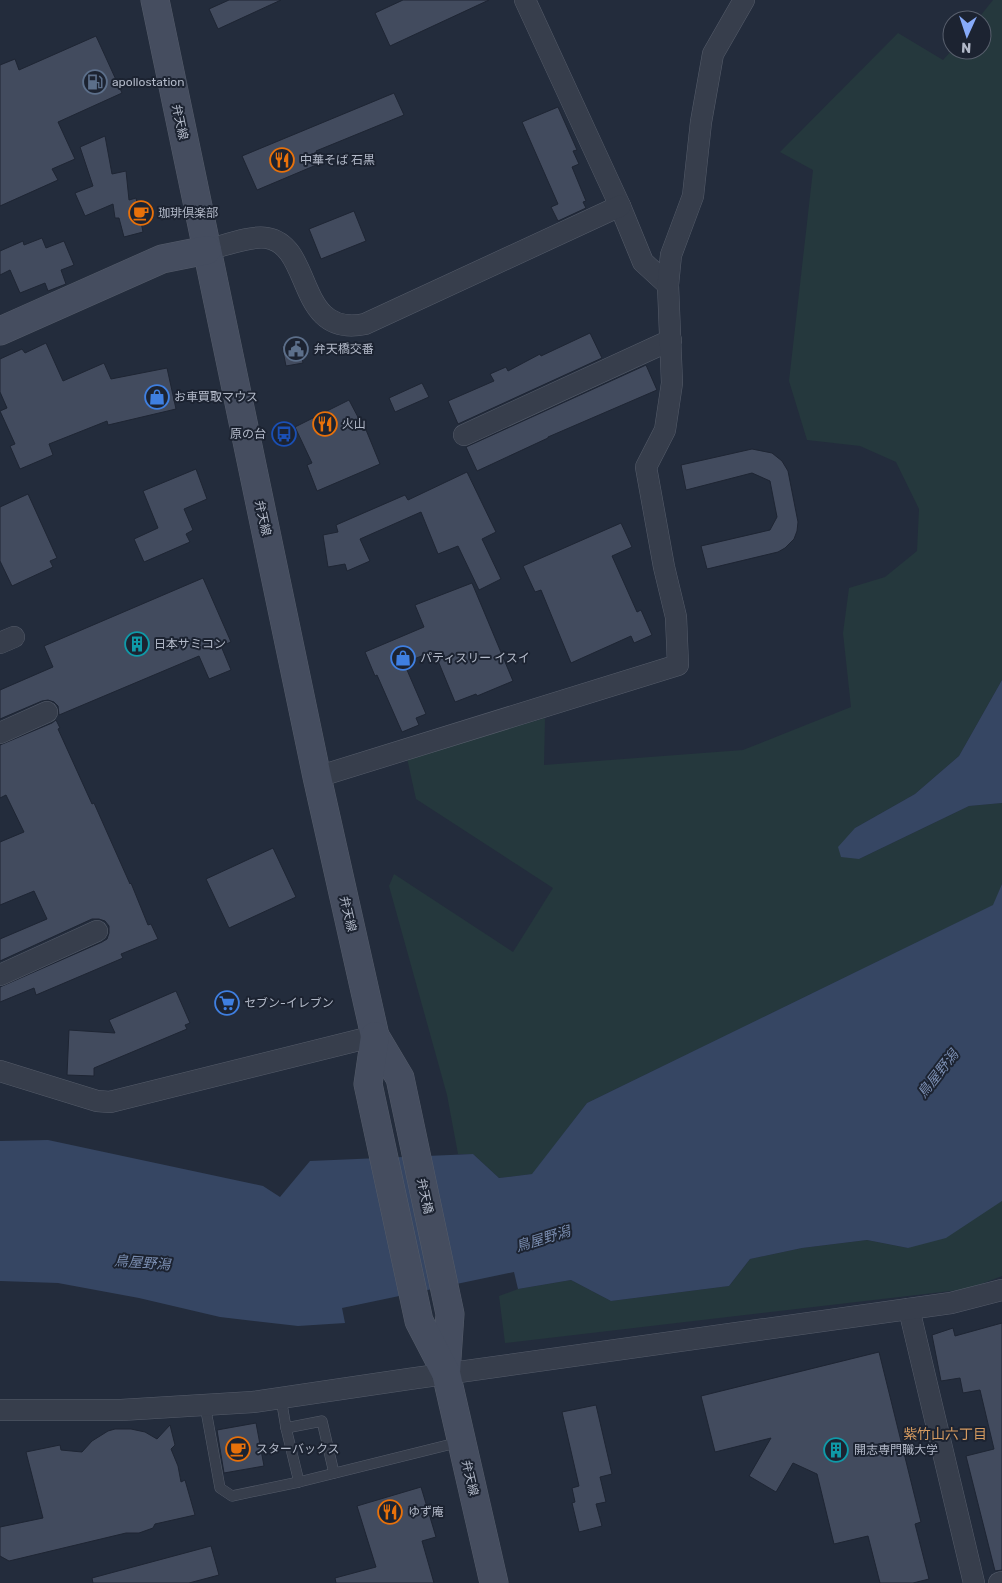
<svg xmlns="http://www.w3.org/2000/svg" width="1002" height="1583" viewBox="0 0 1002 1583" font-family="Rubik,'Noto Sans JP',sans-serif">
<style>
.green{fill:#25383d}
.water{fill:#364663}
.building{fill:#424b5e;stroke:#1e2533}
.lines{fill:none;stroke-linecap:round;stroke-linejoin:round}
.lane-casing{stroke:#555c6a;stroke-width:11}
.street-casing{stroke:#555c6a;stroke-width:22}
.secondary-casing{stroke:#555c6a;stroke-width:29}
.lane{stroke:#373e4c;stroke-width:10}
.street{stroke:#373e4c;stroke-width:21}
.secondary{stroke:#454d5f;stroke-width:28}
.labels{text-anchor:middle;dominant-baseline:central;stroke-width:4;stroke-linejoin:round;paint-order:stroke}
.poi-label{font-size:12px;fill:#b2b9c8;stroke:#1c2331;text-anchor:start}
.street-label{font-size:12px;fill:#b2b9c8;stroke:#1c2331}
.water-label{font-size:14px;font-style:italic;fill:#7a8db0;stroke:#1c2331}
.neighbourhood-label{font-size:14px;fill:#d59b60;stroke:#1c2331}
</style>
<rect width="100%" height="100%" fill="#232c3c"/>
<g class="green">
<polygon points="993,0 1002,0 1002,680 959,756 915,794 855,828 859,859 969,806 1002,803 1002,884 994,905 587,1103 533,1174 499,1178 473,1154 458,1154 447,1095 389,886 394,874 513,952 553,888 416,799 407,758 545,718 544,765 743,750 851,707 843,633 849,588 885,577 917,551 919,509 896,462 860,446 807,440 789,381 813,170 780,152 898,33 943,60 952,50 982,50 982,20 977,20"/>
<polygon points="1002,1201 1002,1276 968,1289 505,1343 499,1296 518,1289 571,1280 611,1301 729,1286 750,1259 802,1248 867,1240 908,1248"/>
</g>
<g class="water">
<polygon points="1002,680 1002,803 969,806 859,859 841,857 838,847 855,828 915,794 959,756"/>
<polygon points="1002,884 1002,1201 946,1238 908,1248 867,1240 802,1248 750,1259 729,1286 611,1301 571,1280 518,1289 514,1272 342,1308 345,1323 298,1326 220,1317 139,1298 58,1283 0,1281 0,1141 48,1140 263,1186 280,1197 310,1161 473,1154 499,1178 532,1174 587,1103 993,905"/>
</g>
<g class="building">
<polygon points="229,0 281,0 218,29 209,9"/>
<polygon points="403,0 489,0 390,46 375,13"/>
<polygon points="96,36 122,93 58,122 75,159 52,169 58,180 0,206 0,65 15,59 19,70"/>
<polygon points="394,93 404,115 316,151 321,163 257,190 242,156"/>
<polygon points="558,107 577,150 573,151 579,164 572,167 586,201 583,202 586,208 558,221 551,207 558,204 522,122"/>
<polygon points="105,136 112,174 126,171 129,200 136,198 143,232 124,237 119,218 115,218 113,204 85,216 75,193 93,186 80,147"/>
<polygon points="354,211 366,241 321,259 309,229"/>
<polygon points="42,238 46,248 64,241 74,265 61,270 66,284 48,291 45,283 20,293 10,270 0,275 0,251 23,241 24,245"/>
<polygon points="590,333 602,358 458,424 448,401 494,381 490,374 506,367 508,371 540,354 541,356"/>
<polygon points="46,343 63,381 104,363 111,379 167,368 176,409 108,425 107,421 49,444 53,455 20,469 10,446 15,444 0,411 7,408 0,392 0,359 22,349 25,353"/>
<polygon points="299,343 303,363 286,366 282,346"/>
<polygon points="646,365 657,390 548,437 548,438 477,471 466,447"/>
<polygon points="422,383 429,397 395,412 389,398"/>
<polygon points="349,400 360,421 362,420 380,464 317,491 307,465 312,463 295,427"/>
<polygon points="752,449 772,453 782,461 788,471 798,522 797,531 794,539 785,548 778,552 707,569 701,546 770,530 777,517 770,481 752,473 686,490 681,465"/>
<polygon points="196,469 207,499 184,509 193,530 186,534 190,542 144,562 134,539 158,528 143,491"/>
<polygon points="467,472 496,532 482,539 501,579 479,590 458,546 438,554 421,512 360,539 370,561 347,571 345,564 328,567 323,535 338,532 336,525 405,495 408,500"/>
<polygon points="28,494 57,558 50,561 53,567 12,586 0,561 0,507"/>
<polygon points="621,523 632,547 612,556 637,612 641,610 652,635 634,643 631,636 571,663 541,590 535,592 523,566"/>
<polygon points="203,578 231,642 221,646 231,670 209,679 199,656 59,715 58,706 54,702 48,700 42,701 0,719 0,690 53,667 44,646"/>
<polygon points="472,583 513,681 477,696 476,694 455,702 434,651 404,663 426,714 416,718 419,725 402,732 377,675 375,676 365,652 424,627 415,605"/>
<polygon points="56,720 60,728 58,729 92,804 94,803 130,884 131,883 148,925 151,924 158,939 121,954 123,958 36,995 34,988 0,1002 0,987 102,942 107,939 109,933 109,926 105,921 99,919 92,919 0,961 0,939 47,919 34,891 0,905 0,842 24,832 6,795 0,798 0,745 52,723"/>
<polygon points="273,848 296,897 229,928 206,879"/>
<polygon points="176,991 190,1023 185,1025 187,1029 94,1068 94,1076 67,1075 69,1030 115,1033 109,1020"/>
<polygon points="1002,1323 1002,1570 995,1571 966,1456 994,1449 980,1390 963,1393 960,1378 941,1381 932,1335 953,1328 955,1336"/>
<polygon points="879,1352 921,1522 915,1524 929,1579 913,1583 880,1583 868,1536 834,1544 817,1474 793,1463 776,1492 749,1476 771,1438 715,1452 701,1396"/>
<polygon points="596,1405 612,1474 600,1477 606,1502 596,1504 602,1526 579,1532 572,1503 575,1502 572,1488 579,1486 562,1412"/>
<polygon points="256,1423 264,1466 224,1473 217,1430"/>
<polygon points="170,1425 175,1445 171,1449 178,1466 181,1482 185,1480 195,1515 155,1524 153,1528 139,1533 126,1533 9,1561 0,1556 0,1527 43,1518 26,1452 60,1445 61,1450 82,1452 92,1441 108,1431 115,1429 131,1429 145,1432 157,1439"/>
<polygon points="421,1487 436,1537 422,1541 434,1583 336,1583 335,1578 376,1567 357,1506"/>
<polygon points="211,1546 219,1575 189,1583 93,1583 92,1578"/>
</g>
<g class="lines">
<g class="lane-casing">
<g id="lane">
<polyline points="281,1398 286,1428"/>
<polyline points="205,1405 220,1488 232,1496 299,1482 460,1442"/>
<polyline points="299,1482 286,1428 322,1421 334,1473"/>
</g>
</g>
<g class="street-casing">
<g id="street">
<polyline points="525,0 620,206 643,262 668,285"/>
<path d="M207,250C224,246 250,235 267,238C314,246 295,338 365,324L620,206"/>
<polyline points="464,435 671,340"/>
<polyline points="0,643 14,637"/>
<polyline points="0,733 47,712"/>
<polyline points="317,777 678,665 676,617 664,567 646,467 665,430 672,383 668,285 671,255 693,196 701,122 713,54 744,0"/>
<polyline points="0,975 97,931"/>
<polyline points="0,1071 97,1101 110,1102 375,1036"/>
<polyline points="909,1309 974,1583"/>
<polyline points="0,1410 121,1410 253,1402 409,1379 951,1303 1002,1290"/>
<polyline points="999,1583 1002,1582"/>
</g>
</g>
<g class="secondary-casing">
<g id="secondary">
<polyline points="155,0 317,777 375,1036 400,1078 450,1314 446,1373"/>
<polyline points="0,331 162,259 207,250"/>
<polyline points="375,1036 368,1084 419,1321 446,1373 494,1583"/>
</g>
</g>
<use href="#lane" class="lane"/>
<use href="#street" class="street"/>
<use href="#secondary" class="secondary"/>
</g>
<defs>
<g id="fuel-ring" transform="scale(1.25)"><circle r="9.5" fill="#1c2331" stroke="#5c6f8a" stroke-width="1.5"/><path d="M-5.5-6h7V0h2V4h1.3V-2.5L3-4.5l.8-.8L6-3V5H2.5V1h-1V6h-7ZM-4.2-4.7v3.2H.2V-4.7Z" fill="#5c6f8a"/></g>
<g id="restaurant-ring" transform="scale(1.25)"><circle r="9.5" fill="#1c2331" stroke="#e8710a" stroke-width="1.5"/><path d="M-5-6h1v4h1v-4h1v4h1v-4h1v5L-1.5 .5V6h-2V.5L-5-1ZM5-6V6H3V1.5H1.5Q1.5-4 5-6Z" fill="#e8710a"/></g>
<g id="cafe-ring" transform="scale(1.25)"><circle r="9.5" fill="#1c2331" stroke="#e8710a" stroke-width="1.5"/><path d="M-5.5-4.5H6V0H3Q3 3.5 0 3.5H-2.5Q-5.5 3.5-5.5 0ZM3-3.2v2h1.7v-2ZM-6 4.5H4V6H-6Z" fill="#e8710a"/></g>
<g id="civic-ring" transform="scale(1.25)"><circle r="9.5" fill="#1c2331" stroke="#5c6f8a" stroke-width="1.5"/><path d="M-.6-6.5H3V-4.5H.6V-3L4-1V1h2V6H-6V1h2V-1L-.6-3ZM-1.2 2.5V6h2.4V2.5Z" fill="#5c6f8a"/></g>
<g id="shop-ring" transform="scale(1.25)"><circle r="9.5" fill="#1c2331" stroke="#3f7fe0" stroke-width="1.5"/><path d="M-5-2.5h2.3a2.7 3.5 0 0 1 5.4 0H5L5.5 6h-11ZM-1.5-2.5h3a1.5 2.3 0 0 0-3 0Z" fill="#3f7fe0"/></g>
<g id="bus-ring" transform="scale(1.25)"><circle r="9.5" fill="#1c2331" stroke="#1a4fb4" stroke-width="1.5"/><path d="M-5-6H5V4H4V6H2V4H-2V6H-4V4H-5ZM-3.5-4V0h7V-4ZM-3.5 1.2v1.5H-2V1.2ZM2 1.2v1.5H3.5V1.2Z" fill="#1a4fb4"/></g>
<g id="building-ring" transform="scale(1.25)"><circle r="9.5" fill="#1c2331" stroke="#0f9aa8" stroke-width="1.5"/><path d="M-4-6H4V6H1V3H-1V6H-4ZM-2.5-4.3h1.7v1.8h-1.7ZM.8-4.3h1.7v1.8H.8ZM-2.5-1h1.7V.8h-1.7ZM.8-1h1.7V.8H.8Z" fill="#0f9aa8"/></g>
<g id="supermarket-ring" transform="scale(1.25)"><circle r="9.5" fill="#1c2331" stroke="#3f7fe0" stroke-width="1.5"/><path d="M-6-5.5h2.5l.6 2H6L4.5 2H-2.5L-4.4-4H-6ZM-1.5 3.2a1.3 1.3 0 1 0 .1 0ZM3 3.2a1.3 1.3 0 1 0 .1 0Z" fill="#3f7fe0"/></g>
</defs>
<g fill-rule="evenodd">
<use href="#fuel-ring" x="95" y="82"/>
<use href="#restaurant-ring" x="282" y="160"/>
<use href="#cafe-ring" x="141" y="213"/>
<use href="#civic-ring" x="296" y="349"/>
<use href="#shop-ring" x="157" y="397"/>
<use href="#restaurant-ring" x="325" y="424"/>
<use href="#bus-ring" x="284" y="434"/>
<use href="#building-ring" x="137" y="644"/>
<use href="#shop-ring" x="403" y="658"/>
<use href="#supermarket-ring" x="227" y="1003"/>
<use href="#cafe-ring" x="238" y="1449"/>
<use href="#building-ring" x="836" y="1450"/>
<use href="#restaurant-ring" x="390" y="1512"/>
</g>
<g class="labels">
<g class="poi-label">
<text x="112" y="82">apollostation</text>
<text x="300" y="160">中華そば 石黒</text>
<text x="158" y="213">珈琲倶楽部</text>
<text x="314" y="349">弁天橋交番</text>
<text x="174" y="397">お車買取マウス</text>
<text x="342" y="424">火山</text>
<text x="266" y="434" text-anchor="end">原の台</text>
<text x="154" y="644">日本サミコン</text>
<text x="420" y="658">パティスリー イスイ</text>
<text x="244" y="1003">セブン-イレブン</text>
<text x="256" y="1449">スターバックス</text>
<text x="854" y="1450">開志専門職大学</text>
<text x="408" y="1512">ゆず庵</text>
</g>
<g class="street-label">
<text transform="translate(180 122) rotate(78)">弁天線</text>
<text transform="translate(263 518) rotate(78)">弁天線</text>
<text transform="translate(348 914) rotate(77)">弁天線</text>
<text transform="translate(425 1196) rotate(78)">弁天橋</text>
<text transform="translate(470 1478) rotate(77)">弁天線</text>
</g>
<g class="water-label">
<text transform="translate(938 1074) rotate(-52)">鳥屋野潟</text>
<text transform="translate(543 1239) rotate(-17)">鳥屋野潟</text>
<text transform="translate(142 1263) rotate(4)">鳥屋野潟</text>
</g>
<g class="neighbourhood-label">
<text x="945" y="1434">紫竹山六丁目</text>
</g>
</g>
<g transform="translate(967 35) rotate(183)"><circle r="24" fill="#1c2331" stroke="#585f6d"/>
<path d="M0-4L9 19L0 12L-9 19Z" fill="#87aaf8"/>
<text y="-8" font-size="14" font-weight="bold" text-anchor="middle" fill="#b2b9c8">N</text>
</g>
</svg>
